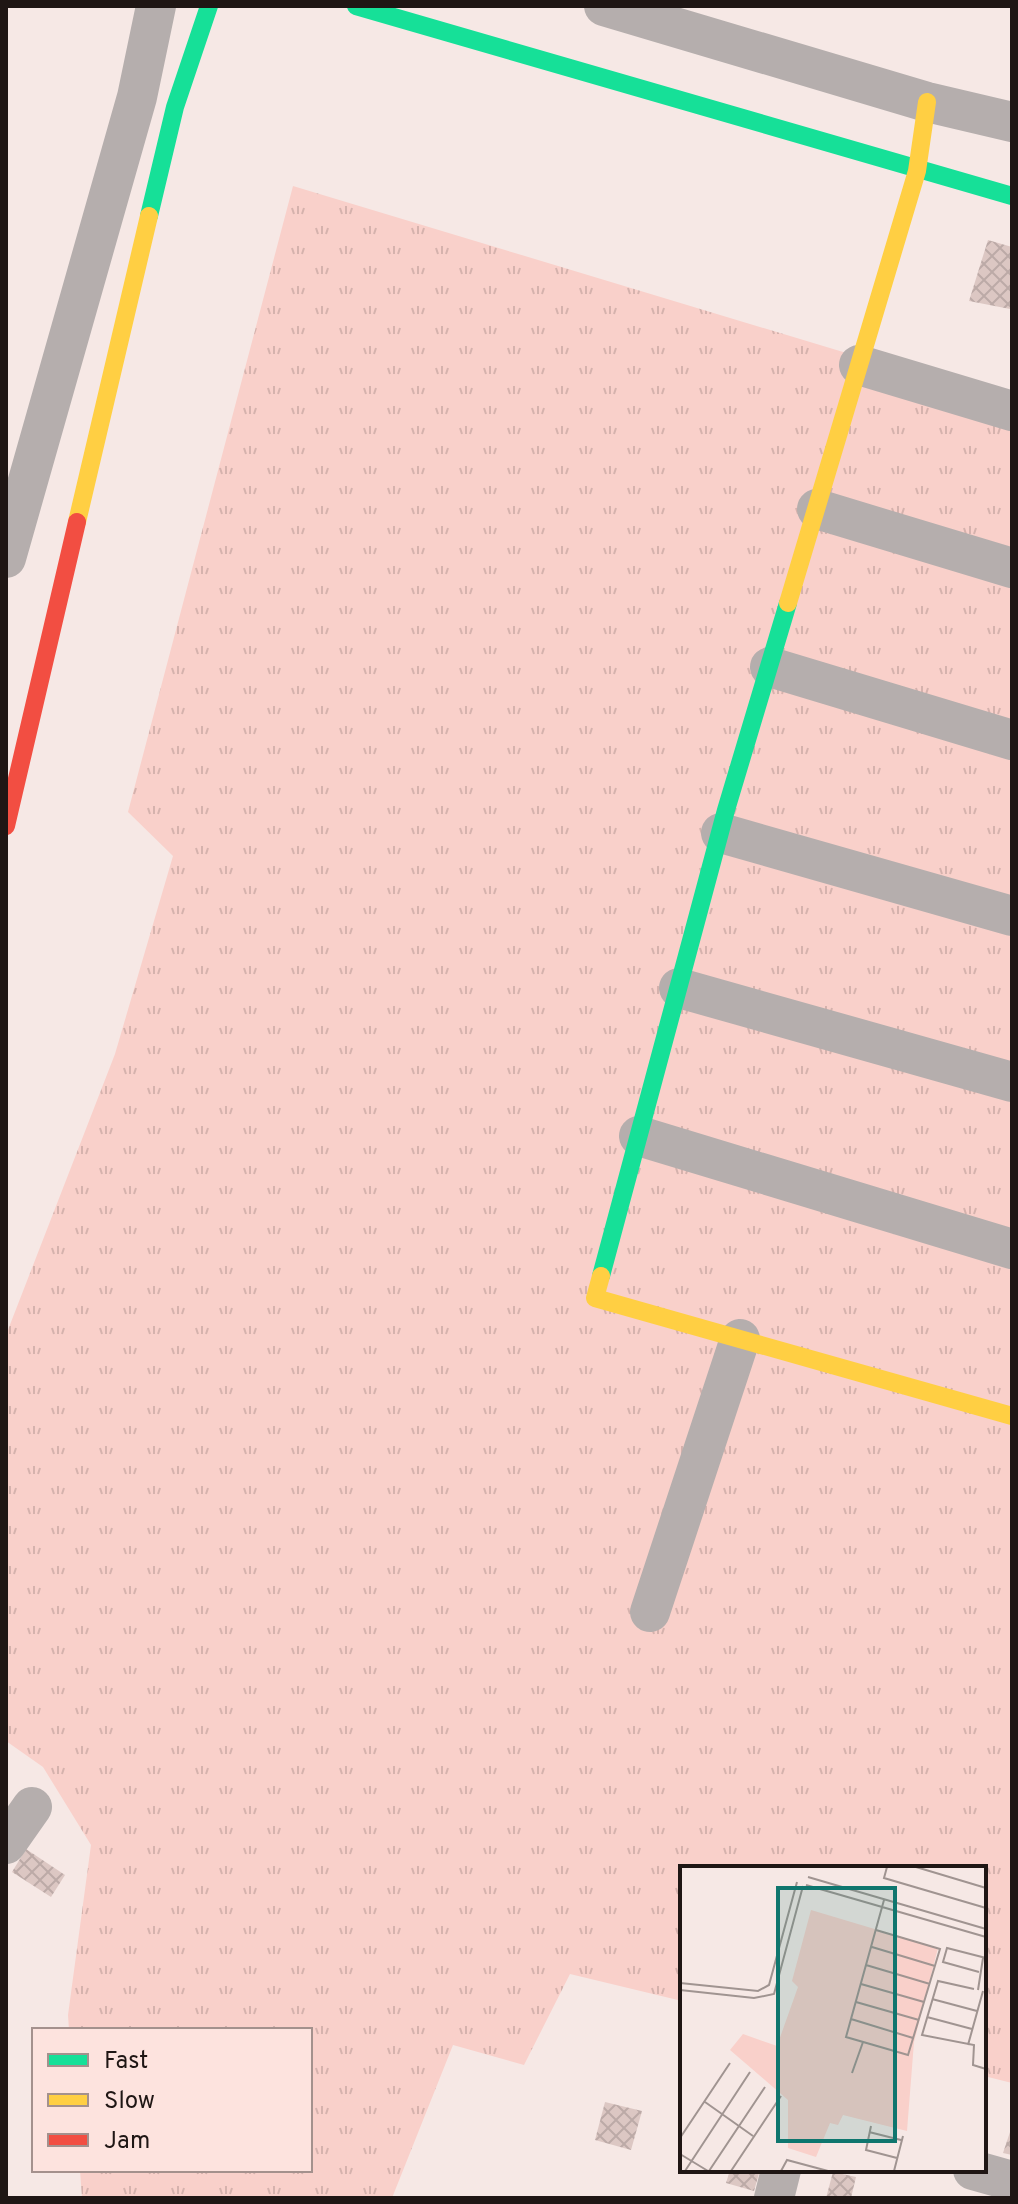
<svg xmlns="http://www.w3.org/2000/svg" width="1018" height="2204" viewBox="0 0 1018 2204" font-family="Overpass,sans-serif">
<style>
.grass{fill:url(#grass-tufts)}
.building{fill:url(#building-cross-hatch)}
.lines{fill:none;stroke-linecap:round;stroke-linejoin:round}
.street{stroke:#b5aead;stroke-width:40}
.fast{stroke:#16e098;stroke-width:18}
.slow{stroke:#ffcf43;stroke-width:18}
.jam{stroke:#f24e42;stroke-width:18}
.inset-road{fill:none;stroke:#a09491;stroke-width:2}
.view{fill:#0f766e;fill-opacity:0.15;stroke:#0f766e;stroke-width:4}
.inset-edge{fill:none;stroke:#1f1614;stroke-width:4}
</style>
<defs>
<pattern id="grass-tufts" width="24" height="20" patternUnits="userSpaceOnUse" patternTransform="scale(2)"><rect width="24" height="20" fill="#f9d0ca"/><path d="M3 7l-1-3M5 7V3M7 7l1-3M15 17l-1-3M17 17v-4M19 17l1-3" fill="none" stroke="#d5b2ad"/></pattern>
<pattern id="building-cross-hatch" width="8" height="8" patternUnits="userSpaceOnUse" patternTransform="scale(2)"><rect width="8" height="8" fill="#dcc7c3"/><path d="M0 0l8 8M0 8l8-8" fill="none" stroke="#bcaaa7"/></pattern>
</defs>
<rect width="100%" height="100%" fill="#f6e8e5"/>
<polygon class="grass" points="293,186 1012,403 1012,2083 984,2076 984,1868 682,1868 682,2001 570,1974 524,2065 453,2045 392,2198 82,2198 80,2170 310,2170 310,2030 69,2030 68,2015 91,1845 43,1767 6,1741 6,1335 115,1054 173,856 128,812"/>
<g class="building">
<polygon points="988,240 1012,247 1010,309 969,301"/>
<polygon points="26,1849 65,1875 51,1897 12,1872"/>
<polygon points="605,2102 642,2111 631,2150 595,2140"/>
<polygon points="1012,2126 1012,2155 1003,2153"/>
<polygon points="730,2170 760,2170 754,2191 726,2183"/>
<polygon points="833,2172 856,2177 851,2198 826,2198"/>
</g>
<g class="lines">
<g class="street">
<polyline points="604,6 927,102 1012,122"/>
<polyline points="859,365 1012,411"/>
<polyline points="817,509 1012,568"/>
<polyline points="6,558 137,97 156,6"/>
<polyline points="770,667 1012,740"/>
<polyline points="721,833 1012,916"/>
<polyline points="679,988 1012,1082"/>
<polyline points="639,1136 1012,1249"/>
<polyline points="650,1612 740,1339"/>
<polyline points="6,1844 32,1807"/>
<polyline points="973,2170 1012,2181"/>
<polyline points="774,2198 781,2170"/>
</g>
<g class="fast">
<polyline points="356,6 1012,196"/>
<polyline points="149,216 175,107 209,6"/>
<polyline points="601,1276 726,810 788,603"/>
</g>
<g class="slow">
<polyline points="77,522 149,216"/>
<polyline points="788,603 917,171 927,102"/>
<polyline points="601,1276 595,1298 1012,1416"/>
</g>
<polyline class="jam" points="6,826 77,522"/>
</g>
<g transform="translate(680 1866)">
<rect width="306" height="306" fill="#f6e8e5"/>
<path d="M131,44L258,82L234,176L227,265L163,249L158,259L150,257L136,291L108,282V234L50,184L63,168L97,180L118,121L112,115Z" fill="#f9d0ca"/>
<path class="inset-road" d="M207,1L204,12L306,42M236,1L306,22M128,11L306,63M126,19L306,71M196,64L260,83L228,189L166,171L204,34M192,81L255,100M186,99L250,118M299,106L263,96L267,82L306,92M0,117L78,125L89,119L117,16M181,118L244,136M294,123L258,115L242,169L294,179L293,199L306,203M0,124L74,132L94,128L123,20M298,124L303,92M252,133L297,145M176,136L239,154M247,151L292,163M171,153L233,172M288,179L303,125M172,207L183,176M25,236L73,270M191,260L186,284L217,292M189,266L221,274M0,272L50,197M0,288L28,305M5,305L70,206M29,305L85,221M51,305L101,230M101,305L107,294L148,305M214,305L223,270"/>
<path class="view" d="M98,22H215V275H98Z"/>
<rect width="306" height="306" class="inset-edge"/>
</g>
<rect width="1018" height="2204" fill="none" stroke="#1f1614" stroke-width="16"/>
<rect x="32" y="2028" width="280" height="144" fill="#fde3de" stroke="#a4918d" stroke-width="2"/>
<rect x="48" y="2054" width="40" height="12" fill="#16e098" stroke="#a4918d" stroke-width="2"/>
<text x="104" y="2068" font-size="24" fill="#1f1614">Fast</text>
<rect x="48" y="2094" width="40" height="12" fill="#ffcf43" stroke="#a4918d" stroke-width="2"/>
<text x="104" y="2108" font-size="24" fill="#1f1614">Slow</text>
<rect x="48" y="2134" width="40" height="12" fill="#f24e42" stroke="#a4918d" stroke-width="2"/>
<text x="104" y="2148" font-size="24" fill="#1f1614">Jam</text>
</svg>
